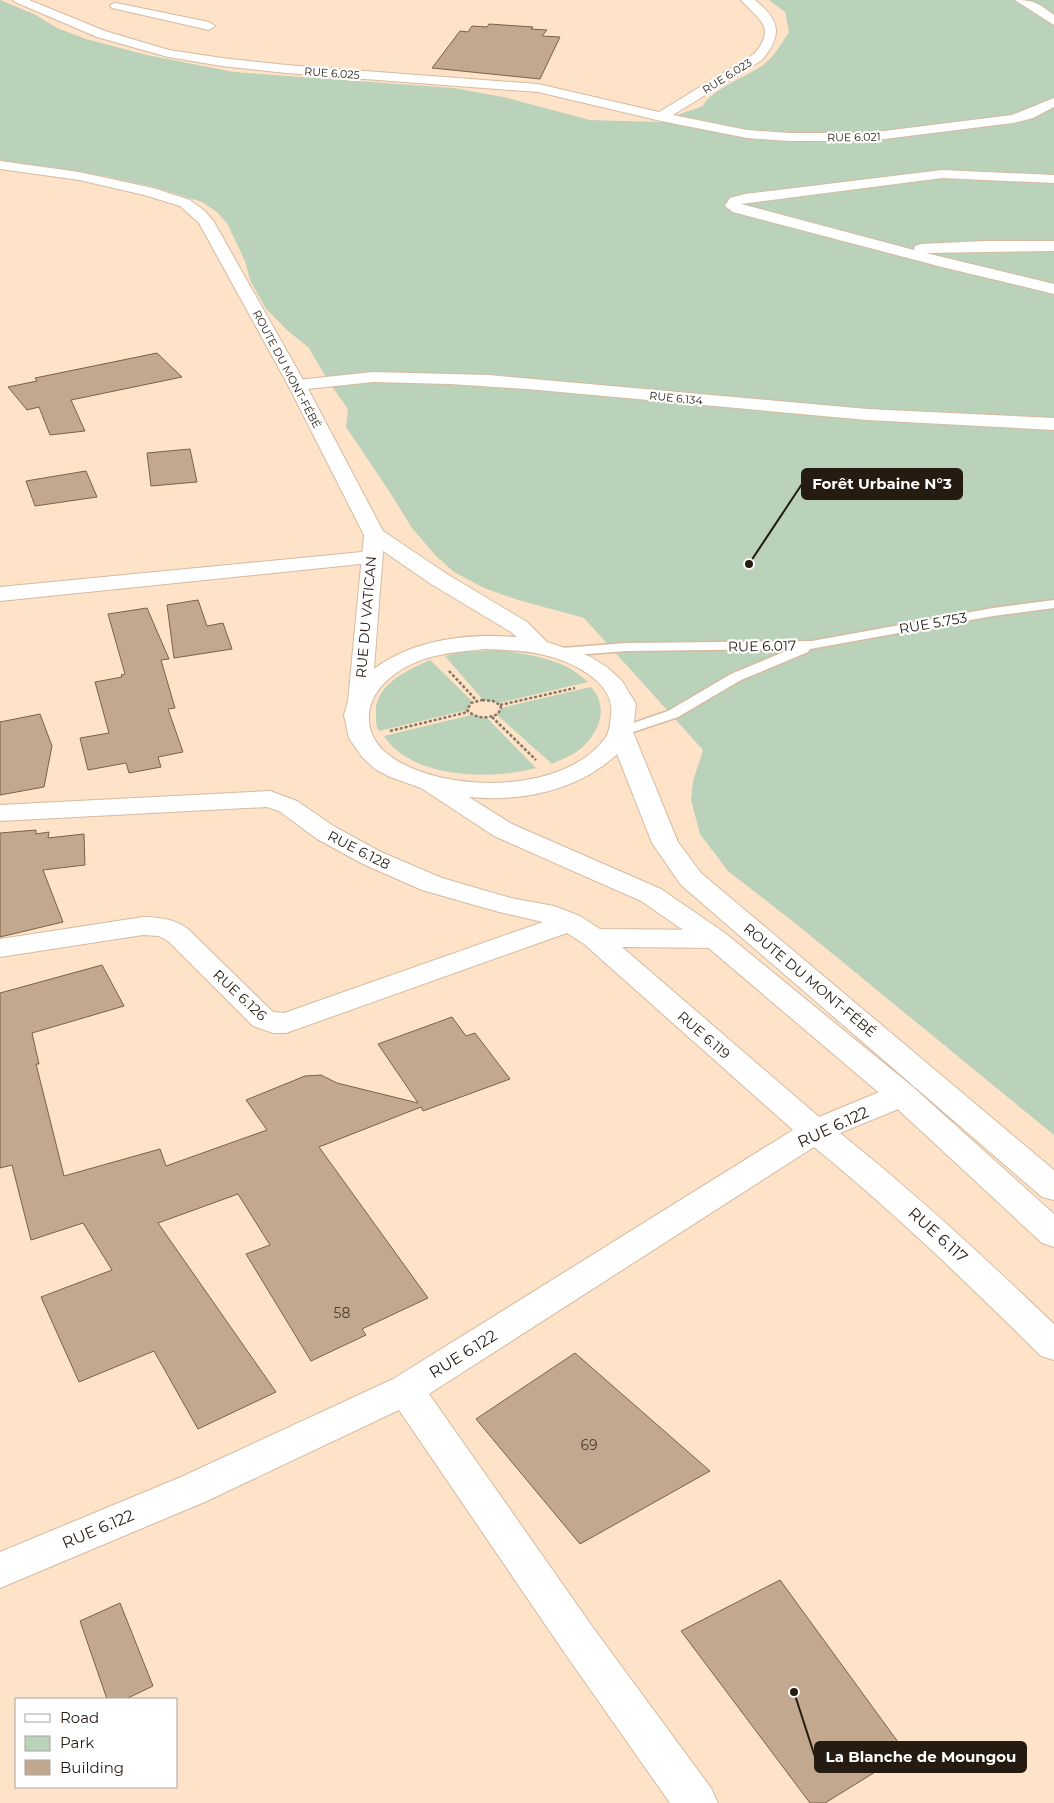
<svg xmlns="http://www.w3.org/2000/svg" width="1054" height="1803" viewBox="0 0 1054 1803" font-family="Montserrat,sans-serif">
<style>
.green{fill:#bad2b9}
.building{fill:#c2a88e;stroke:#796149}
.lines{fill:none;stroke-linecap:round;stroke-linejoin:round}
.lane-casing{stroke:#d5baa0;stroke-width:3}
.street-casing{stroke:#d5baa0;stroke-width:2}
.secondary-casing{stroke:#d5baa0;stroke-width:2}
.path{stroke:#887664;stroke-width:2.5;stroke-dasharray:3 2;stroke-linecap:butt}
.lane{fill:#fff;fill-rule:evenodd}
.street{fill:#fff;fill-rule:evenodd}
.secondary{fill:#fff;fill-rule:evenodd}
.labels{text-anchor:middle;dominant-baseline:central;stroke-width:4.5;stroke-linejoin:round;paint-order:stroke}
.far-street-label{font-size:11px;fill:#251b11;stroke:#fff}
.street-label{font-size:14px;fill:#251b11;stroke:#fff}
.near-number-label{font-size:14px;fill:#4c3e30}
.near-street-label{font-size:16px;fill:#251b11;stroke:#fff}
.leader{fill:none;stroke:#251b11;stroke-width:2}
.callout-dot{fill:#251b11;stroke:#fff;stroke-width:2}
.callout{fill:#251b11;stroke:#251b11;stroke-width:2}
.callout-label{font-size:15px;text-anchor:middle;font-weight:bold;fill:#fff}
</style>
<rect width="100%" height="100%" fill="#fee3c8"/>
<g class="green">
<path d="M0,0L34,14L57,28L86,39L147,55L234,72L454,88L503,97L590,120L658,122L703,106C710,90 748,76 763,65C775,56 781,44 789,32L785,12L769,0H1054V1135L795,923L728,871L700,834L691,800L693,781L703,750L584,618L518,600L484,588L454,572L436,556L412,528L389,491L346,427L348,409L328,381L309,348L287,330L266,309L250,280L245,261L228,225L218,213L202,202L154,187L104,176L0,160Z"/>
<path d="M496,650C528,654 563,658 588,682L498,703L483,700L445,656L462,652Z"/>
<path d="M430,660L473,702L469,705L467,710L379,731C376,726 376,721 376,715C373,685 408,670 430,660Z"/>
<path d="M591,687C610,708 599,734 579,750C571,756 560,760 552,764L497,715L501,708Z"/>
<path d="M471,715L487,718L536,768C492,780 411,779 384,736Z"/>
</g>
<g class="building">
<polygon points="489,24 533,27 531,29 547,30 542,36 560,37 540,79 432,68 460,31 468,32 472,26 487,27"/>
<polygon points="157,353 182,377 71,400 85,431 50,435 39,407 27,410 8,387 37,381 35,378"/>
<polygon points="190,449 197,482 151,486 147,453"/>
<polygon points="86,471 97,497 35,506 26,481"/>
<polygon points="198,600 207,626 223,623 232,649 174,658 167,605"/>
<polygon points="147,608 169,659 161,660 175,708 168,709 183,752 158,757 161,767 129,773 126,763 88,770 80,738 109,733 95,682 122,677 121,675 125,674 108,614"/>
<polygon points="40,714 52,746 44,787 0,795 0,722"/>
<polygon points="36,830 36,834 49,832 48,838 84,834 85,865 43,870 63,922 0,937 0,833"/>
<polygon points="102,965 124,1006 32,1033 39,1064 36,1064 64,1176 160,1149 166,1166 267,1130 246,1100 305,1076 321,1075 337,1083 418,1103 378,1044 452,1017 466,1036 475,1033 510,1079 423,1111 421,1107 319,1147 428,1298 362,1329 366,1335 311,1361 246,1254 270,1245 238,1194 158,1223 276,1392 198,1429 154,1351 79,1382 41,1297 112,1270 83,1223 31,1240 12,1165 0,1168 0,993"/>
<polygon points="575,1353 710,1471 580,1544 476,1419"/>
<polygon points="780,1580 906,1753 825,1803 810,1803 681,1631"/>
<polygon points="120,1603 153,1686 126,1699 107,1699 80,1621"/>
</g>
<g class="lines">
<g class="lane-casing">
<polygon id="lane" points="1054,600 1054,608 993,616 810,649 808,652 741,680 678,717 621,736 616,735 614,732 616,729 668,711 731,674 791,649 627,651 562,656 555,652 562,648 627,643 812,641 993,608"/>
</g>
<g class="street-casing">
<g id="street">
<path d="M13,0H29L105,31L169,50L222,58L286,65L538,84L659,112L754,54C777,27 759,20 741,0H755C780,20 783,35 762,60L673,115L747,130L789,133H868L1012,115L1054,98V107L1033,118L1013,123L868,141H789L747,138L661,121L538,92L286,73L222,66L168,57L97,37L15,2Z"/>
<path d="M1015,0C1035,0 1039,4 1054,15V25Z"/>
<polygon points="116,3 209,22 215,26 209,30 112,8 110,6 112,4"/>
<polygon points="942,170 1054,175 1054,183 942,178 741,204 914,250 915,246 921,244 985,241 1054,241 1054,251 926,253 1054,284 1054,294 942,267 733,212 725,206 730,198 745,194"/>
<polygon points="373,372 489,375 867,409 1054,418 1054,430 867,420 527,389 450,384 373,382 297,390 291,389 288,385 291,381 297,380"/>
<polygon points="372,551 380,552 383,557 380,562 0,601 0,587"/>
<path d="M270,791L297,801L335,827L381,852L442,878L511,898L554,906L580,916L600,929L715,930L725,933L729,939L725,945L715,948L622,947L819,1117L891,1087L902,1084L913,1087L917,1095L913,1103L840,1133C915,1193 985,1258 1054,1324V1360L1041,1356C968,1284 894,1212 814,1147L429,1394L594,1629L711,1788L718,1803H670L566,1655L399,1410L207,1501L0,1588V1552L181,1477L393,1379L793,1130L584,944L567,933L286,1033H273L253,1026L168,941L159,936L143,935L0,957V939L143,917C159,917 175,919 188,929L273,1012L284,1013L543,922L499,912L422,890L363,864L317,839L279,811L267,807L0,821V805Z"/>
</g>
</g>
<g class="secondary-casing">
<path id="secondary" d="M0,161L79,172L153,188L190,200L205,211L214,222L306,385L383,531L447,574L527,622L547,642L589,656L607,667L622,681L636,704L633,732L678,842L701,873L1054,1170V1200L1042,1197L681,885L652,843L617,754C578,791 521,802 469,797L512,824L661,889L725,933L913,1087L1054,1214V1247L1042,1243L891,1103L705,945L641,901L494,836L421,788L390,777L375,769L362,757L349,738L344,715L348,701L364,535L288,385L199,223L180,206L144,195L79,180L0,169ZM383,551L431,584L511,632L517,637C469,633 413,639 374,669ZM484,649C504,650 525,650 544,655C571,661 616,682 611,715C610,722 610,731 606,737C567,792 458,793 403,764C386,755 371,742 369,722C366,686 405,663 435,656C451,652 468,651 484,649Z"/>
</g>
<g class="path">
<polyline points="449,671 477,701"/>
<path d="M482,700L493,701L500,705L501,708L498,714C487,719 476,719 467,710L471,703Z"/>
<polyline points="500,705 575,688"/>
<polyline points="492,717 536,760"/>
<polyline points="390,731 468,712"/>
</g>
<use href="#lane" class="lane"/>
<use href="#street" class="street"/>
<use href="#secondary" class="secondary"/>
</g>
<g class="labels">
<g class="far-street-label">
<text transform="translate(332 73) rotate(4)">RUE 6.025</text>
<text transform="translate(727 76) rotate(-32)">RUE 6.023</text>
<text transform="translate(854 137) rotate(-1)">RUE 6.021</text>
<text transform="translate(287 369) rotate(62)">ROUTE DU MONT-FÉBÉ</text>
<text transform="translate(676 398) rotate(6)">RUE 6.134</text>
</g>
<g class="street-label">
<text transform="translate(366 617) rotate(-85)">RUE DU VATICAN</text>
<text transform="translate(933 623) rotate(-10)">RUE 5.753</text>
<text transform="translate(762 646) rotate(-1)">RUE 6.017</text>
<text transform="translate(359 850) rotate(27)">RUE 6.128</text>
<text transform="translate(810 980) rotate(40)">ROUTE DU MONT-FÉBÉ</text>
<text transform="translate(240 995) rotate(43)">RUE 6.126</text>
<text transform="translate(704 1035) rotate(41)">RUE 6.119</text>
</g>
<g class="near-number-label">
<text x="342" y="1313">58</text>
<text x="589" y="1445">69</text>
</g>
<g class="near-street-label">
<text transform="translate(833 1127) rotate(-25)">RUE 6.122</text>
<text transform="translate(938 1235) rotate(42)">RUE 6.117</text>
<text transform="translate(463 1354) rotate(-32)">RUE 6.122</text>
<text transform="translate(98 1529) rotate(-23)">RUE 6.122</text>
</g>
</g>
<path class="leader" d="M749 564L802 484M794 1692L815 1757"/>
<g class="callout-dot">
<circle cx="749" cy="564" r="5"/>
<circle cx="794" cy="1692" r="5"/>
</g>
<g class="callout">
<rect x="802" y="469" width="160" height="30" rx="5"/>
<rect x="815" y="1742" width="211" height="30" rx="5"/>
</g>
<g class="callout-label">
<text x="882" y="489">Forêt Urbaine N°3</text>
<text x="921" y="1762">La Blanche de Moungou</text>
</g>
<rect x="15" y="1698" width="162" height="90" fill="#ffffff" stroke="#a8a4a0"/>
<rect x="25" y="1714" width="25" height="8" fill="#ffffff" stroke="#a8a4a0"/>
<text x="60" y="1723" font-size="15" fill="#251b11">Road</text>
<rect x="25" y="1736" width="25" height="15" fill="#bad2b9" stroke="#a8a4a0"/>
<text x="60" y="1748" font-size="15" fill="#251b11">Park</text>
<rect x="25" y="1760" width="25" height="15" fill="#c2a88e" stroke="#a8a4a0"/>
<text x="60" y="1773" font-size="15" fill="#251b11">Building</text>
</svg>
